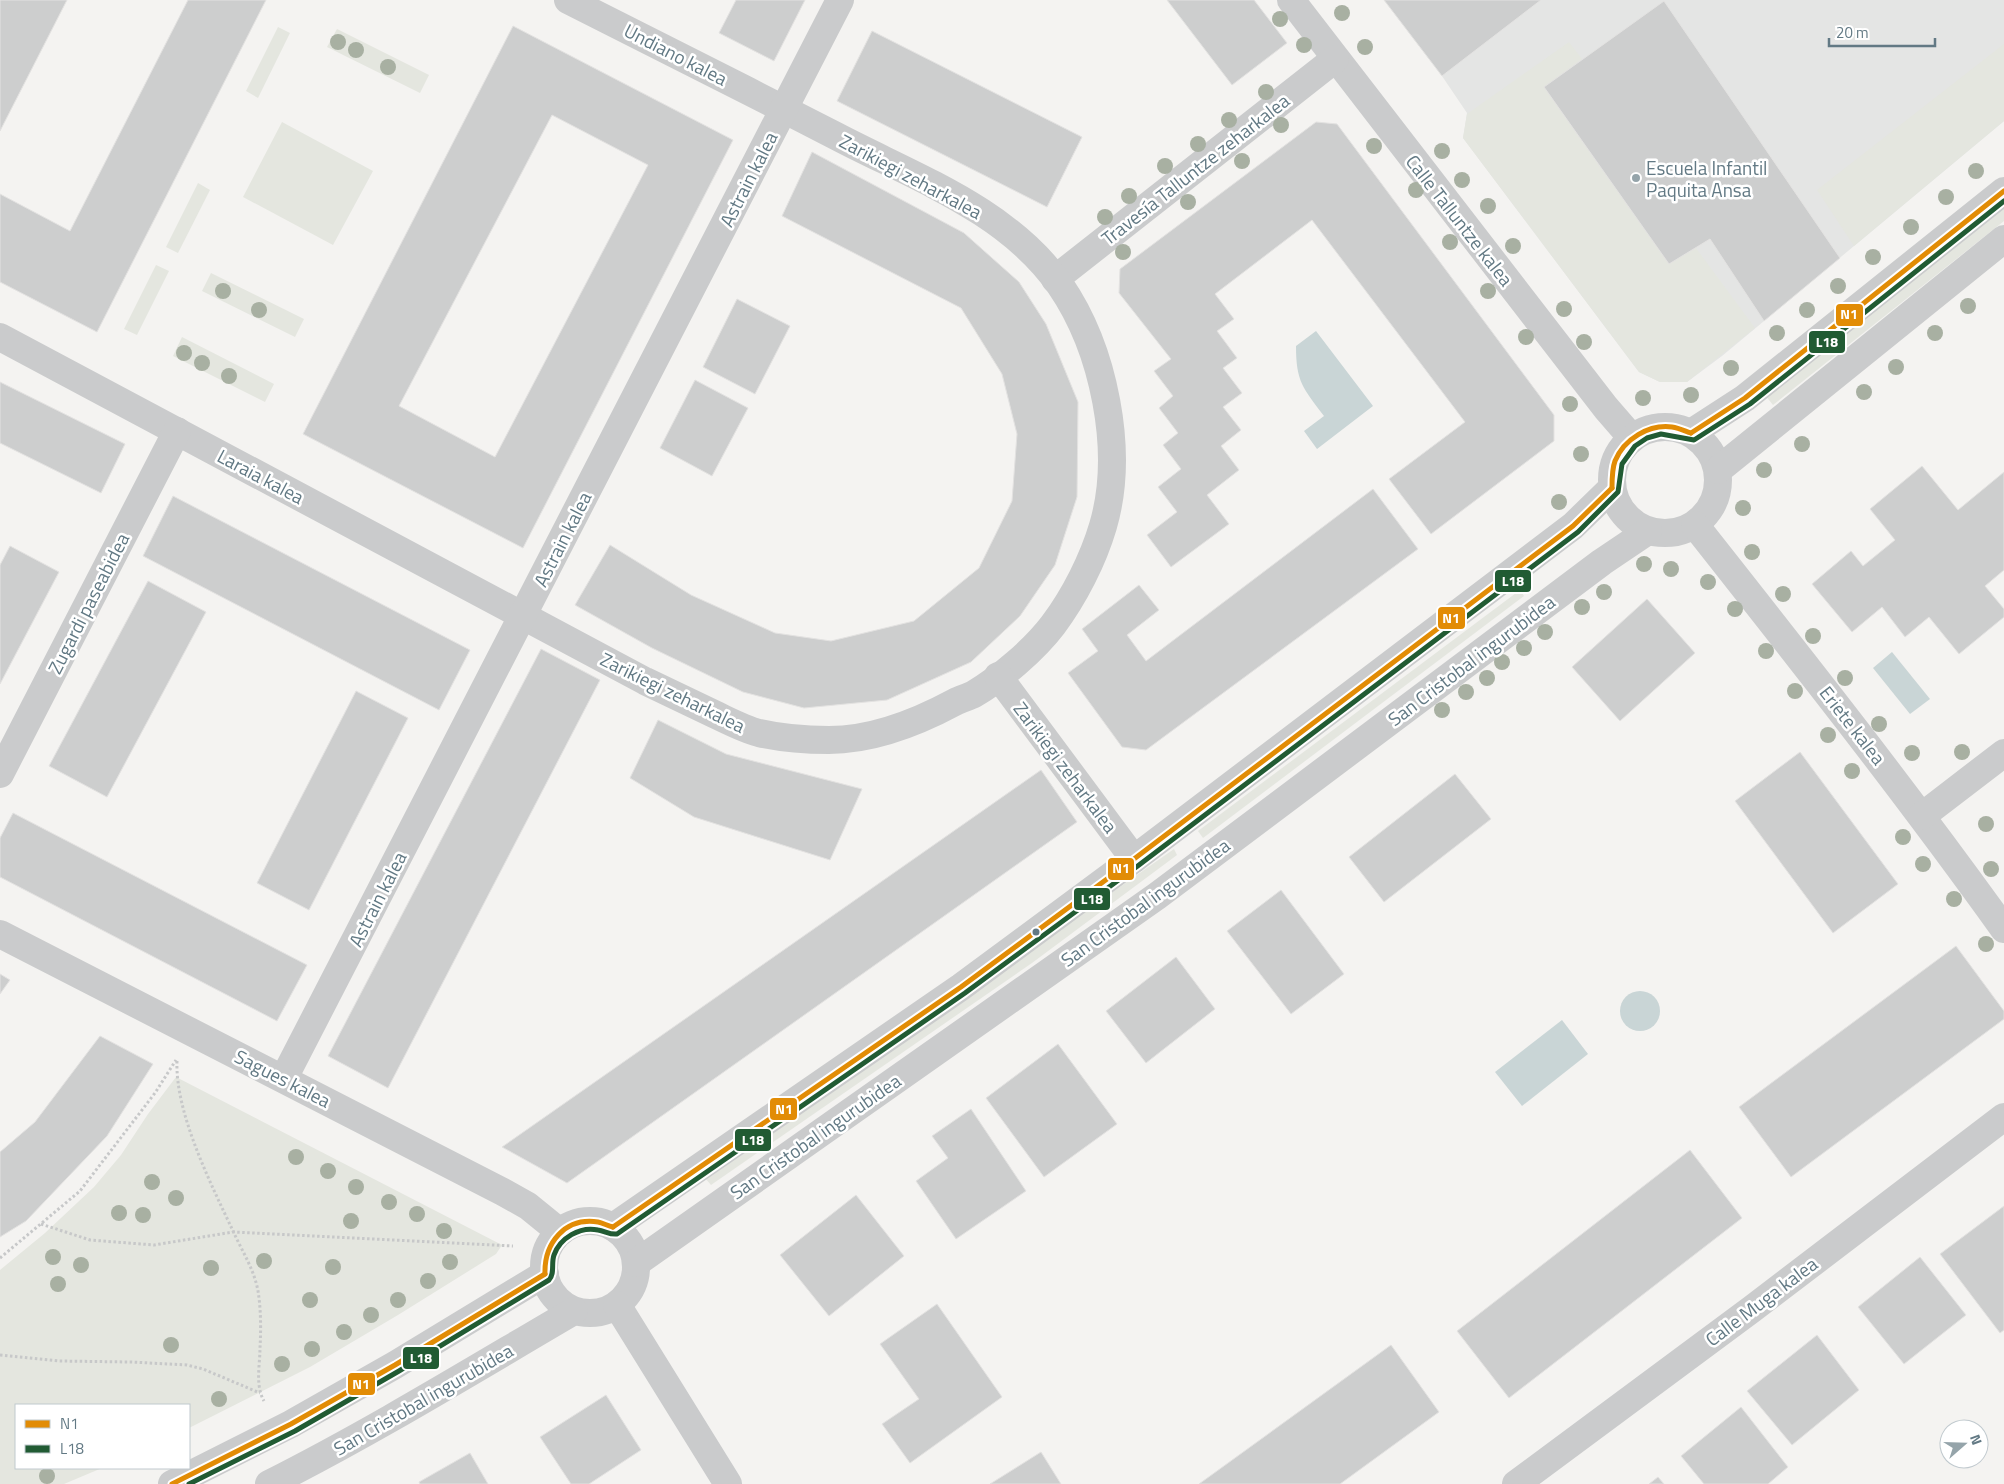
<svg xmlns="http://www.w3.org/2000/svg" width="2004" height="1484" viewBox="0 0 2004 1484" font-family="'Titillium Web',sans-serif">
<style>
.built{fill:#e4e5e4}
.green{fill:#e4e6df}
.water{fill:#c9d5d6}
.building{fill:#cdcece;stroke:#e3e2e1;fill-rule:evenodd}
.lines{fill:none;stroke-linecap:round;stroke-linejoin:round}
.path{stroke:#c7c8c9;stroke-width:3;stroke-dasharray:2.5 2.5;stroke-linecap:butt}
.minor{stroke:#cacbcc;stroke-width:28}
.bus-1-casing{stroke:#fff;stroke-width:9}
.bus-2-casing{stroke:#fff;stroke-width:9}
.bus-1{stroke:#e28c05;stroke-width:5}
.bus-2{stroke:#215b33;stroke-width:5}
.tree{fill:#a8b0a2}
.poi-dot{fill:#95a4aa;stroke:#fff;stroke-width:2}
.bus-dot{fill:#627984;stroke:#fff;stroke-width:2}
.labels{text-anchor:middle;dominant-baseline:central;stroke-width:5;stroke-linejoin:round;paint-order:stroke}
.street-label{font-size:19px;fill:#627984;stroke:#fff}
.poi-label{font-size:19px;fill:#627984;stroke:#fff;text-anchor:start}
.line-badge{stroke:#fff;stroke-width:2}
.badge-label{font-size:14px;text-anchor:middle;font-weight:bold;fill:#fff}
</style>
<rect width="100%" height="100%" fill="#f4f3f1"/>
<polygon class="built" points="1384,0 2004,0 2004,121 1722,356 1687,382 1660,382 1639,372 1463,138 1467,113 1442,76"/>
<g class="green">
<polygon points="278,27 290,33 258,98 246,91"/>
<polygon points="337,29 429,75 420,93 327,47"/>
<polygon points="1569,42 1582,59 1544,87 1669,264 1696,248 1755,328 1687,382 1660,382 1639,372 1463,138 1467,114"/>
<polygon points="2004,44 2004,121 1854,246 1817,190"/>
<polygon points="282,122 373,171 333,245 243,197"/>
<polygon points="198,183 210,190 178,253 166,247"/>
<polygon points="2004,204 2004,221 1999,225 1773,405 1765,395"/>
<polygon points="156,265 169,271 137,335 124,329"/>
<polygon points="211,273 304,319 295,337 202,291"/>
<polygon points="182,337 274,384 265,402 173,356"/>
<polygon points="1520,590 1524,596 1203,838 1198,831"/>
<polygon points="1174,849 1177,855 1032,963 711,1185 705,1178"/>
<polygon points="176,1077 502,1245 496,1254 398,1315 310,1367 189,1428 189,1405 16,1405 16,1468 102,1468 64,1484 0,1484 0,1270 45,1233 94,1187 121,1155 148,1114"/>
</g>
<g class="water">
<path d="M1316,331L1373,406L1317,449L1304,431L1324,416C1303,388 1296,382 1296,346Z"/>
<polygon points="1892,652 1930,699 1910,714 1873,668"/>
<circle cx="1640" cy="1011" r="20"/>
<polygon points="1562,1020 1588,1054 1522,1106 1495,1072"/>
</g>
<g class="building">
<polygon points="0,0 67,0 0,131"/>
<polygon points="188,0 266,0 97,332 0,282 0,194 70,231"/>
<polygon points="736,0 805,0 774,61 719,33"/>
<polygon points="1167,0 1254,0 1287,43 1232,85"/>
<polygon points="1384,0 1541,0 1442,76"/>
<polygon points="1664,1 1840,258 1764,321 1710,239 1669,264 1544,87"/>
<path d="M513,26L733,140L523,548L303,434ZM552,115L648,165L495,457L399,406Z"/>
<polygon points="872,31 1082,137 1047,207 837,101"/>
<polygon points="1316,122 1337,124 1554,415 1554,441 1431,534 1389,479 1465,422 1312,220 1215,294 1234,319 1217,331 1237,358 1223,368 1242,393 1223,407 1241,430 1221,446 1239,470 1207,495 1229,524 1171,567 1147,535 1177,512 1158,487 1181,469 1163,445 1178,433 1159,408 1173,396 1154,371 1171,359 1119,293 1120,269"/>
<polygon points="812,152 964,233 1019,282 1046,324 1078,402 1077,497 1055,565 1020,616 971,662 887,700 804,708 743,692 652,648 575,605 610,545 691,595 775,633 831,641 914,621 979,568 1012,501 1017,434 1002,374 961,308 782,216"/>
<polygon points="737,299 790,326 755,394 703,367"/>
<polygon points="695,380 748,408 712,476 660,448"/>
<polygon points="0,382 125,444 101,493 0,443"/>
<polygon points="1922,466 1958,510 2004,472 2004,570 1985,586 2004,609 2004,617 1959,654 1929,617 1905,637 1882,607 1852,632 1812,584 1851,551 1863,566 1895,540 1870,509"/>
<polygon points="1373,489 1418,549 1146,750 1122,747 1068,673 1098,651 1082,629 1139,585 1159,610 1127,635 1146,661"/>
<polygon points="173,496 470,650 439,710 143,556"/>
<polygon points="10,546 59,572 0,684 0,565"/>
<polygon points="148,581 206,612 107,797 49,766"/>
<polygon points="1647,599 1695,653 1620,721 1572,667"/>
<polygon points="541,649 600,680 388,1088 328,1056"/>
<polygon points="356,691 408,718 309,910 257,883"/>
<polygon points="658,720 726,754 862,789 830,860 694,817 630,778"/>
<polygon points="1800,752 1898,884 1833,933 1735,801"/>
<polygon points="1041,770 1077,822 567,1183 502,1147"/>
<polygon points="1455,774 1491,819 1384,902 1349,857"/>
<polygon points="13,813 307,965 277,1021 0,877 0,838"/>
<polygon points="1281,890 1344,974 1291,1014 1227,931"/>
<polygon points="1956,946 2004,1011 2004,1019 1791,1177 1739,1107"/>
<polygon points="1176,957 1215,1009 1146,1063 1106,1011"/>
<polygon points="0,974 10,980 0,994"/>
<polygon points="100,1036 153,1064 107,1136 26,1221 0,1237 0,1152 35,1122"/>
<polygon points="1058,1044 1117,1124 1044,1177 986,1098"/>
<polygon points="971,1109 1026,1191 956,1239 916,1181 948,1158 932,1136"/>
<polygon points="1690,1150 1742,1218 1509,1398 1457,1331"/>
<polygon points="856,1195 904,1256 829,1316 780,1255"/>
<polygon points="2004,1206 2004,1330 2000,1333 1940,1254"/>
<polygon points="1920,1257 1966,1315 1904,1364 1858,1307"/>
<polygon points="937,1304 1002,1397 910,1463 882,1424 919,1399 880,1344"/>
<polygon points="1817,1335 1859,1390 1792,1445 1747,1391"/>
<polygon points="1391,1345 1439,1412 1340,1484 1199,1484"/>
<polygon points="606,1395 641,1450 589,1484 571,1484 540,1437"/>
<polygon points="1741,1407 1788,1467 1768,1484 1704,1484 1681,1456"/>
<polygon points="1041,1452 1061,1484 990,1484"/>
<polygon points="470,1453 488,1484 420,1484 419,1482"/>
<polygon points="1658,1477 1664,1484 1649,1484"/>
</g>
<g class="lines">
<g class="path">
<path d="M177,1061C175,1113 211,1184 233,1231C242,1251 254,1269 258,1291C261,1309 261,1330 260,1348C260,1365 255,1385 264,1401"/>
<polyline points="41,1224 90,1240 154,1245 233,1232 513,1246"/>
<polyline points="0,1258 80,1191 155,1093 176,1060"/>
<polyline points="0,1355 59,1361 131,1362 187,1365 203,1369 260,1393"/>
</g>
<g class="minor">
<polyline points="1291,0 1606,408 1632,438"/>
<polyline points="1055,279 1335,59"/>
<path d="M0,337L645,681C668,692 691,703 714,714C729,721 744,729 759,733C781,738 807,740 829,740C873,740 916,723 955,702C961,699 968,697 974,694C1001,678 1034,650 1053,625C1074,597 1093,560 1103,526C1125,451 1104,349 1060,285C1008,210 914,177 836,136C747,90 657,45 568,0"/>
<circle cx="1665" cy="480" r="53"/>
<polyline points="1691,433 1745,398 2004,191"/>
<polyline points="1718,470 2004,239"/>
<path d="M1695,525C1800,658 1905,791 2004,929"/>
<polyline points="998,676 1134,859"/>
<polyline points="0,774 177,431"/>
<polyline points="1922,816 2004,753"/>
<polyline points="0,934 503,1192 528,1206 560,1232"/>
<polyline points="284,1078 840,0"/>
<circle cx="590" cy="1267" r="46"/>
<polyline points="613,1227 961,987 1134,859 1573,526 1612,488"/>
<polyline points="636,1263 1157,896 1602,562 1648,531"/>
<polyline points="617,1305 728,1484"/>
<polyline points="172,1484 291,1424 395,1365 545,1274"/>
<path d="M269,1484C374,1431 473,1370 574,1311"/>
<polyline points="1516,1484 1752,1309 2004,1117"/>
</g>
<g class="bus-1-casing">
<g id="bus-1">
<polyline points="1691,433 1745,398 2004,191"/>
<path d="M1612,488C1612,479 1612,469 1615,461C1624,439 1649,424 1672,427C1679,428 1685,431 1691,433"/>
<polyline points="613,1227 961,987 1134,859 1573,526 1612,488"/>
<path d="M545,1274C544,1243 565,1217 598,1222C603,1223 608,1226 613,1227"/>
<polyline points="172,1484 291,1424 395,1365 545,1274"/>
</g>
</g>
<g class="bus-2-casing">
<path id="bus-2" d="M189,1484L295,1431L399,1371L549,1280C555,1274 551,1263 554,1255C560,1238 580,1226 598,1230C605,1231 610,1235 617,1234L965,993L1139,865L1578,532L1618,492L1622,464L1635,446L1647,438L1661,434L1694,440L1750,404L2004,201"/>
</g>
<use href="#bus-1" class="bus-1"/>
<use href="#bus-2" class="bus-2"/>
</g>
<g class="tree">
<circle cx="1342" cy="13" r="8"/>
<circle cx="1280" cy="19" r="8"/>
<circle cx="338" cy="42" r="8"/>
<circle cx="1304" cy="45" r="8"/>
<circle cx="1365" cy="47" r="8"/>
<circle cx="356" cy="50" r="8"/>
<circle cx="388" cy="67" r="8"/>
<circle cx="1266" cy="92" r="8"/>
<circle cx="1229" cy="120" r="8"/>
<circle cx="1281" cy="125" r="8"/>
<circle cx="1198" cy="144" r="8"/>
<circle cx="1374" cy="146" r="8"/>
<circle cx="1442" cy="151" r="8"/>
<circle cx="1242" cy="161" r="8"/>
<circle cx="1165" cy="166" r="8"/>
<circle cx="1976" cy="171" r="8"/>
<circle cx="1462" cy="180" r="8"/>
<circle cx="1416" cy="190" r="8"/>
<circle cx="1129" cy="196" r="8"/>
<circle cx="1946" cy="197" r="8"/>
<circle cx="1188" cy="202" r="8"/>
<circle cx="1488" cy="206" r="8"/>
<circle cx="1105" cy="217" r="8"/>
<circle cx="1911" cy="227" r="8"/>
<circle cx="1450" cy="242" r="8"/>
<circle cx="1513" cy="246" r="8"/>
<circle cx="1123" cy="252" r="8"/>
<circle cx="1873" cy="257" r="8"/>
<circle cx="1838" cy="286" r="8"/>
<circle cx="223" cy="291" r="8"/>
<circle cx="1488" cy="291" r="8"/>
<circle cx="1968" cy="306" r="8"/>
<circle cx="1564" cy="309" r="8"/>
<circle cx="259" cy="310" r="8"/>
<circle cx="1807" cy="310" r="8"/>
<circle cx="1777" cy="333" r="8"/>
<circle cx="1935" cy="333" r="8"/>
<circle cx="1526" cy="337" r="8"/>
<circle cx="1584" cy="342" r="8"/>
<circle cx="184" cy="353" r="8"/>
<circle cx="202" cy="363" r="8"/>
<circle cx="1896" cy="367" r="8"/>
<circle cx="1731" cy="368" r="8"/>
<circle cx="229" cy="376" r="8"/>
<circle cx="1864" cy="392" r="8"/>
<circle cx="1691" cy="395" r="8"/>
<circle cx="1643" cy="398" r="8"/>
<circle cx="1570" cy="404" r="8"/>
<circle cx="1802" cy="444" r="8"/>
<circle cx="1581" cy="454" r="8"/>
<circle cx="1764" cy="470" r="8"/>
<circle cx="1559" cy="502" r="8"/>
<circle cx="1743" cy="508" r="8"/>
<circle cx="1752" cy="552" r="8"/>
<circle cx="1644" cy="564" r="8"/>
<circle cx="1671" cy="569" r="8"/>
<circle cx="1708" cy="582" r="8"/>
<circle cx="1604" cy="592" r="8"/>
<circle cx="1783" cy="594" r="8"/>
<circle cx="1582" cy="607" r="8"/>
<circle cx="1735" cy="609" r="8"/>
<circle cx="1545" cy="632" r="8"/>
<circle cx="1813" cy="636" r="8"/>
<circle cx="1524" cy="648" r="8"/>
<circle cx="1766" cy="651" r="8"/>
<circle cx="1502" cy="662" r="8"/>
<circle cx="1487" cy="678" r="8"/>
<circle cx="1845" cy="678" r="8"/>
<circle cx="1795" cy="691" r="8"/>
<circle cx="1466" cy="692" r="8"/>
<circle cx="1442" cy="710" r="8"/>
<circle cx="1879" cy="724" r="8"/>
<circle cx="1828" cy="735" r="8"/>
<circle cx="1962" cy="752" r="8"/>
<circle cx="1912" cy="753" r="8"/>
<circle cx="1852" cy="771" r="8"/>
<circle cx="1986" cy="824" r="8"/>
<circle cx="1903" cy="837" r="8"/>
<circle cx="1923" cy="864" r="8"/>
<circle cx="1991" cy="869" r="8"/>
<circle cx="1954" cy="899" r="8"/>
<circle cx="1986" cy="944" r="8"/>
<circle cx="296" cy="1157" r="8"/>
<circle cx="328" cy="1171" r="8"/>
<circle cx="152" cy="1182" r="8"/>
<circle cx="356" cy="1187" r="8"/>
<circle cx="176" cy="1198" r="8"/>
<circle cx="389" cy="1202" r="8"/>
<circle cx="119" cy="1213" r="8"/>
<circle cx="417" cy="1214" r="8"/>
<circle cx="143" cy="1215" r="8"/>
<circle cx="351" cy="1221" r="8"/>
<circle cx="444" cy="1231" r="8"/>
<circle cx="53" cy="1257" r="8"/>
<circle cx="264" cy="1261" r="8"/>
<circle cx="450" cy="1262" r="8"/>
<circle cx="81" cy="1265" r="8"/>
<circle cx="333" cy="1267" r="8"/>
<circle cx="211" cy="1268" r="8"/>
<circle cx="428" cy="1281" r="8"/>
<circle cx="58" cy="1284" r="8"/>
<circle cx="310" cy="1300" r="8"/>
<circle cx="398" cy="1300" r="8"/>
<circle cx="371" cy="1315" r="8"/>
<circle cx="344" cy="1332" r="8"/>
<circle cx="171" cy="1345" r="8"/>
<circle cx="312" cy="1349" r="8"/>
<circle cx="282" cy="1364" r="8"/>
<circle cx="219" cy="1399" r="8"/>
<circle cx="47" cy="1476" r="8"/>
</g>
<circle class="poi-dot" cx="1636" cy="178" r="5"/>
<circle class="bus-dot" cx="1036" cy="932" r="4.5"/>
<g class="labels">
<g class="street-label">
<text transform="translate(676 54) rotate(27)">Undiano kalea</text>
<text transform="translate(1195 169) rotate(-38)">Travesía Talluntze zeharkalea</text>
<text transform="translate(911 176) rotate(28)">Zarikiegi zeharkalea</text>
<text transform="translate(748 179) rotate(-63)">Astrain kalea</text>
<text transform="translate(1460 220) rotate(52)">Calle Talluntze kalea</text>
<text transform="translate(261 476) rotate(28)">Laraia kalea</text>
<text transform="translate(562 539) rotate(-63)">Astrain kalea</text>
<text transform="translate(88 603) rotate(-63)">Zugardi paseabidea</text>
<text transform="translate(1471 660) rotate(-37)">San Cristobal ingurubidea</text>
<text transform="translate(673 692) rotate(26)">Zarikiegi zeharkalea</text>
<text transform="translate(1853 725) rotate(52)">Eriete kalea</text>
<text transform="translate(1066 767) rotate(53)">Zarikiegi zeharkalea</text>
<text transform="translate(377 899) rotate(-63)">Astrain kalea</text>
<text transform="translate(1145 902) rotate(-36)">San Cristobal ingurubidea</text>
<text transform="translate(283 1078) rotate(27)">Sagues kalea</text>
<text transform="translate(815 1136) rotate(-35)">San Cristobal ingurubidea</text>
<text transform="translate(1761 1301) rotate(-37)">Calle Muga kalea</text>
<text transform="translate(423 1399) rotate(-30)">San Cristobal ingurubidea</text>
</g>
<g class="poi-label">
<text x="1646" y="167">Escuela Infantil<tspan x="1646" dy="22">Paquita Ansa</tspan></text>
</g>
</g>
<g class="line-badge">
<rect x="1835" y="303" width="29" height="24" rx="5" fill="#e28c05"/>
<rect x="1808" y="330" width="38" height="24" rx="5" fill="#215b33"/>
<rect x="1494" y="569" width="38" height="24" rx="5" fill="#215b33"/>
<rect x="1437" y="606" width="29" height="24" rx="5" fill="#e28c05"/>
<rect x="1107" y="857" width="28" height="24" rx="5" fill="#e28c05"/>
<rect x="1073" y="887" width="38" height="24" rx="5" fill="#215b33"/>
<rect x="769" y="1097" width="29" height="24" rx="5" fill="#e28c05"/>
<rect x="734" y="1128" width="38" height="24" rx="5" fill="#215b33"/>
<rect x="402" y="1346" width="38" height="24" rx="5" fill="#215b33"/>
<rect x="347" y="1372" width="29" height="24" rx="5" fill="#e28c05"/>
</g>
<g class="badge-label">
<text x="1849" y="319">N1</text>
<text x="1827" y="347">L18</text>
<text x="1513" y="586">L18</text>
<text x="1451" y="623">N1</text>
<text x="1121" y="873">N1</text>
<text x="1092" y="904">L18</text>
<text x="784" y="1114">N1</text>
<text x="753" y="1145">L18</text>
<text x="421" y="1363">L18</text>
<text x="361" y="1389">N1</text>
</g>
<rect x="15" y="1404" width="175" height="65" fill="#ffffff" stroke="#c0c9ce"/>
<rect x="25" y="1420" width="25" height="8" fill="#e28c05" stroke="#c0c9ce"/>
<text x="60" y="1429" font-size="15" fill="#627984">N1</text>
<rect x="25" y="1445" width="25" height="8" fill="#215b33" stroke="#c0c9ce"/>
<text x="60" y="1454" font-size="15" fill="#627984">L18</text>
<g transform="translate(1964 1444) rotate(70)"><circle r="24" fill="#ffffff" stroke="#c0c9ce"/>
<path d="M0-4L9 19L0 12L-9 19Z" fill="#95a4aa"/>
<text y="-8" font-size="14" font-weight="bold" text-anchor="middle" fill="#627984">N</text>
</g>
<path d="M1829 38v8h106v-8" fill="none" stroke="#627984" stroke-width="2.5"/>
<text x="1836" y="38" font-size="15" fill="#627984" stroke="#ffffff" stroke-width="4" paint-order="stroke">20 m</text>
</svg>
